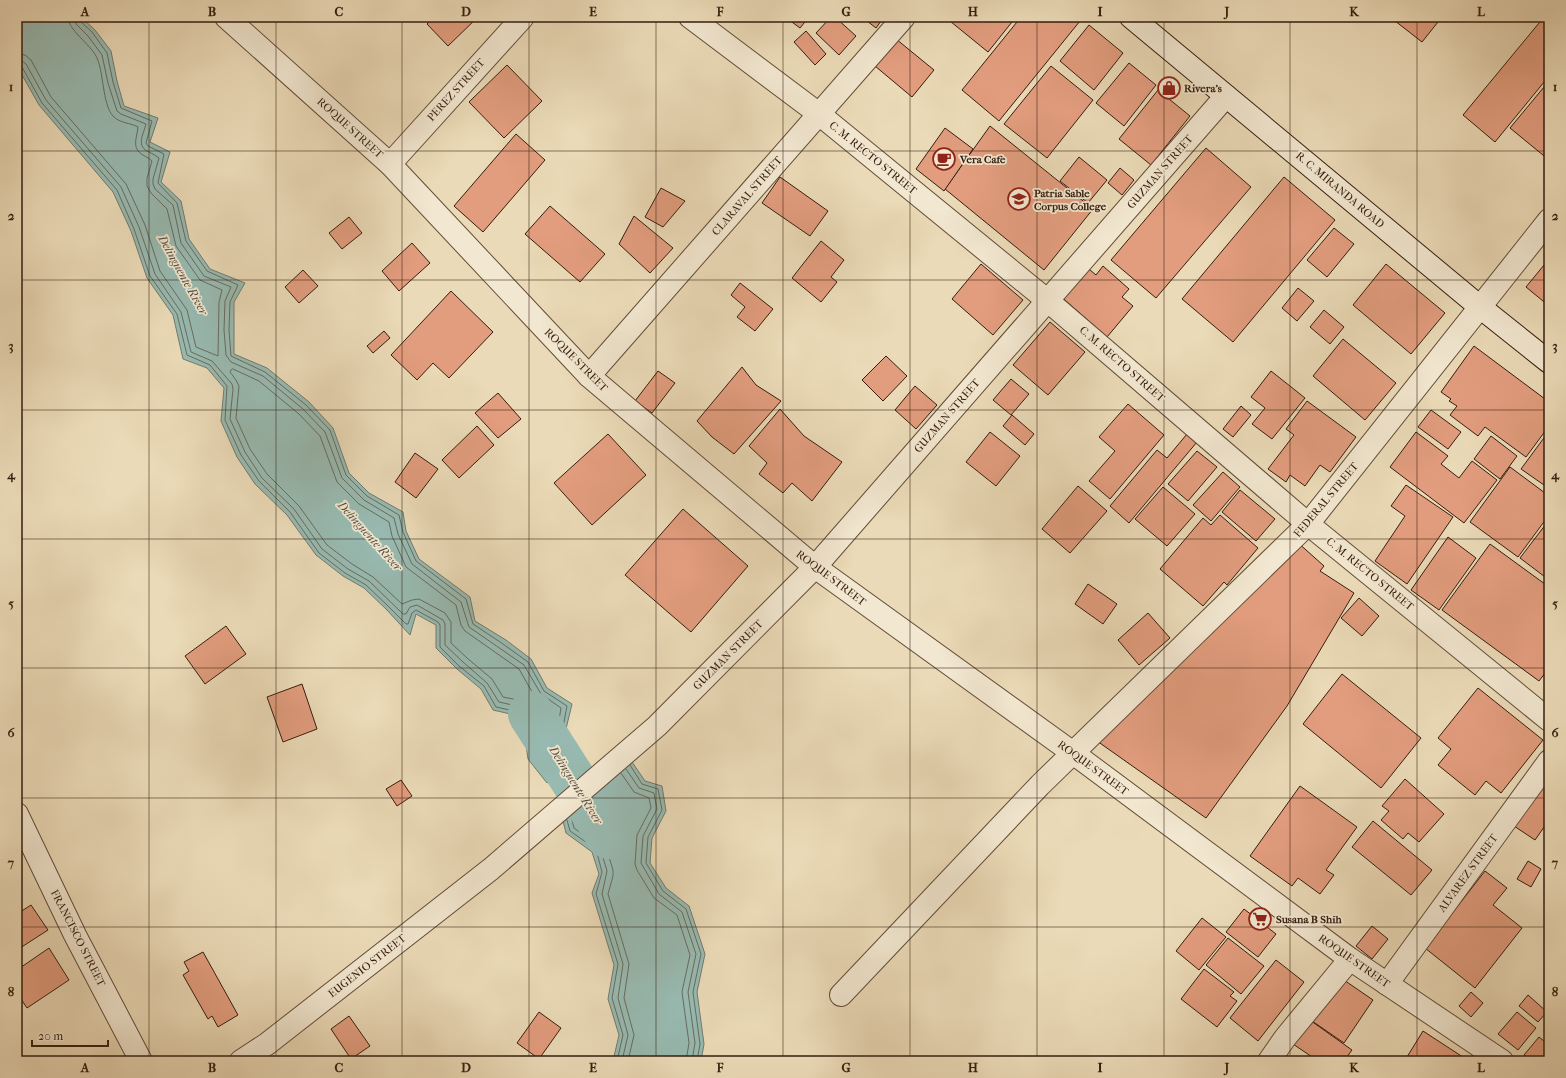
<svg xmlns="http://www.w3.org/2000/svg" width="1566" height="1078" viewBox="0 0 1566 1078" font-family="'IM FELL French Canon',serif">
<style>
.water{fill:#98bab1;stroke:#707b70}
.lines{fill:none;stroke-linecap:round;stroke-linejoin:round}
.shore{stroke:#666c60;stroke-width:1}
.river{stroke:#98bab1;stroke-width:46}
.building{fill:#e29d7e;stroke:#351d0e}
.minor-casing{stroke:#624c38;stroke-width:24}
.tertiary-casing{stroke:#624c38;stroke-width:24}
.secondary-casing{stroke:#351d0e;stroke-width:24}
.minor{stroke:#f2e7d0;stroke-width:22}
.tertiary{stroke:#f2e7d0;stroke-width:22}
.secondary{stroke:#f2e7d0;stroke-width:22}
.grid{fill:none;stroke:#351d0e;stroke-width:1;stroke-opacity:0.55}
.labels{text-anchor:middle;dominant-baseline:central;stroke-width:3.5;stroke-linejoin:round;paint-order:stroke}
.poi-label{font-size:11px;font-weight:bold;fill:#351d0e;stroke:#f2e7d0;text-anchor:start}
.street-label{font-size:11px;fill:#351d0e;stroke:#f2e7d0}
.water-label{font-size:12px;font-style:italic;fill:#534c3f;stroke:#f2e7d0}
.neatline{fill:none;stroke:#351d0e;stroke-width:1.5}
.grid-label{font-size:13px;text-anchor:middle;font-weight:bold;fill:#351d0e}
</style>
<rect width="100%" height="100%" fill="#ebdab7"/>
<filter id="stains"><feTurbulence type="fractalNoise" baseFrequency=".005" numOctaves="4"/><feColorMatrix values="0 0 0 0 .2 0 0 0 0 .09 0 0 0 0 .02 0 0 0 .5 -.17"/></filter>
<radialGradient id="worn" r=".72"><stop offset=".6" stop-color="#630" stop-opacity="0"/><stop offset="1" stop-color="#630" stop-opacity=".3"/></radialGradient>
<g class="water">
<polygon points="17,17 81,17 95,30 111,51 117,81 124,106 158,118 150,142 170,152 161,182 181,201 189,239 210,269 245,283 234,302 234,354 267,368 309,402 333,428 349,473 369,493 403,512 406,531 419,559 470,597 475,621 506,640 531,659 547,688 572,704 564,737 576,759 547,783 528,759 525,738 519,716 493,710 481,689 457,669 436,648 436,625 416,614 410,635 386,609 364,588 343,576 316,555 287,515 255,484 237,457 221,421 224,388 207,368 183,359 173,315 147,278 131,231 113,192 39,105 17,66"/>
<polygon points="630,759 645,781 662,786 666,811 652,838 650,863 666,888 689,906 705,954 697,992 704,1044 701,1061 613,1061 619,1035 608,999 614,965 592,893 599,874 592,852 566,833 558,801"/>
</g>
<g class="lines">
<g class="shore">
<path d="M17,54L25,55L31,60L51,97L126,184L145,225L160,271L187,310L196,347L218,356L219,302L222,290L200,280L176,246L167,209L151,193L147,186V178L152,161C149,158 146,157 143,155C131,148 137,138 138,127C131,123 119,123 113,116C102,104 104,70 96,56C89,43 68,30 68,17"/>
<path d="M17,60L22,61L26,64L46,100L121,187L139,227L155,274L181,312L191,352L212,361L232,384L233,389L230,419L245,452L262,478L294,509L322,549L348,569L369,581L403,614H406L410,607L417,605L443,620L445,624V645L463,662L487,683L499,702L521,707L526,711L534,736L537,755L547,769H550L564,756L556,738L561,708L541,694L524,665L469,627L461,602L412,564L398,534L394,518L364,500L342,478L325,432L303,409L263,376L231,362L226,355L224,330L225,301L231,287L204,276L181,243L173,205L155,189L153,184V179L159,158C155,155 151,153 147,151C136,145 144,133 146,124L121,114L117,111L108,83L102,55L88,36L76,24L74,17"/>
<polyline points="17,65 22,67 42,103 117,190 134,229 150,276 177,314 187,355 210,365 227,386 225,420 241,455 259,481 290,512 319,553 345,573 366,585 388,606 406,624 408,624 412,613 416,610 438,622 440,625 440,647 459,666 484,686 496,707 519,712 522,714 529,737 532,757 547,776 549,776 570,758 561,737 567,706 544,691 528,662 503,644 473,624 466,599 416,561 403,532 399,515 367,496 346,475 330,430 306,405 265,372 231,356 229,330 230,302 238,285 207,271 186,241 177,203 158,183 164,154 148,146 146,143 152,121 121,108 113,82 107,53 92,32 80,21 79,17"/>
<polygon points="233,369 259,381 299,414 320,436 337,482 359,504 389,522 392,536 406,567 456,605 461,625 465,631 519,669 535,697 554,711 550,738 556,755 551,760 548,760 543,753 539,734 531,707 523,701 503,697 492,679 467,658 451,643 451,622 445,613 419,599 412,600 402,604 373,577 352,564 327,545 299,506 267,474 250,449 236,418 239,386 236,380 230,372 231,370"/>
<polyline points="630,765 642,784 658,789 662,810 648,837 646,863 663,891 686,909 701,954 693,992 700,1044 697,1061"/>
<polyline points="626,769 639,788 654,793 657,809 643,836 641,863 659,894 682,912 696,954 688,992 695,1043 692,1061"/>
<polyline points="621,773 634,792 649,798 651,808 637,835 635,864 637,870 654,898 677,915 690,955 682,992 689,1043 686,1061"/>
<polyline points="576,812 579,824 601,840 605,844 613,870 613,876 608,894 629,964 624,998 634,1035 628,1061"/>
<polyline points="571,816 574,828 600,847 607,871 602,894 623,964 618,998 628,1035 622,1061"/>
<polyline points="567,820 570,831 596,849 602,872 596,894 618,964 612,998 623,1035 617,1061"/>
</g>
<polyline class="river" points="531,714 609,836"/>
</g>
<g class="building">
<polygon points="434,17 478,17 448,46 427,24"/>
<polygon points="785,17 809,17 800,28"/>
<polygon points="831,17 835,17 856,36 839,55 816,33"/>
<polygon points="862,17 884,17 876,28"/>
<polygon points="945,17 1016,17 988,52"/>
<polygon points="1021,17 1075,17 1080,21 999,121 962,90"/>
<polygon points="1390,17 1442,17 1422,42"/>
<polygon points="1544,17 1549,17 1549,76 1495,142 1463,115"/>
<polygon points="1089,25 1123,53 1094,90 1060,61"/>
<polygon points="806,31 826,54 815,65 794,42"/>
<polygon points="896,39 934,70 912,97 875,66"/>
<polygon points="1129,63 1156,85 1124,126 1096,103"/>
<polygon points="507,65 542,101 504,138 469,102"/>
<polygon points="1051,66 1093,100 1047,158 1004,124"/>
<polygon points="1549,81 1549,160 1510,128"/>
<polygon points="1158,90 1190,116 1151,165 1119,139"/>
<polygon points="990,126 1093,209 1044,270 945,189"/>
<polygon points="945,128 973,149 944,191 916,169"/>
<polygon points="516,134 545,160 483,232 454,206"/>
<polygon points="1206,148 1251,187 1156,298 1111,260"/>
<polygon points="1079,157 1107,180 1088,203 1060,181"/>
<polygon points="1120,168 1134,180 1122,195 1108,183"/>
<polygon points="780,177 828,211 810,236 762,203"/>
<polygon points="1284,177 1335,220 1233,342 1182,299"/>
<polygon points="661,188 685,201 663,227 645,217"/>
<polygon points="550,206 605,254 580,282 525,234"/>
<polygon points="634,216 673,248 650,273 619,244"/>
<polygon points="349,217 362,233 342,249 329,233"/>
<polygon points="1334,228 1354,244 1327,277 1307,260"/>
<polygon points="821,241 844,260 831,277 837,282 821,302 792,278"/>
<polygon points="412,243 430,263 399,291 382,271"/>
<polygon points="1549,259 1549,306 1526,287"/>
<polygon points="981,264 1023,300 993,335 952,299"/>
<polygon points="1083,264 1096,275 1103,266 1129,289 1122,297 1133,306 1107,337 1058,294"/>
<polygon points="1386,264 1445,313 1411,354 1353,305"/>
<polygon points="303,270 318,286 299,303 285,287"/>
<polygon points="740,283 773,309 755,331 737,317 745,307 731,295"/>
<polygon points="1298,288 1314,301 1297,321 1282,308"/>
<polygon points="451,291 493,332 449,378 433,363 417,380 391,355"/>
<polygon points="1324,310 1344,327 1330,344 1310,327"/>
<polygon points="1050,322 1085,352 1048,395 1013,365"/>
<polygon points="384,331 390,338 373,353 367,346"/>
<polygon points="1343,339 1396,383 1365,420 1313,376"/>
<polygon points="1474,346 1549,402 1549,426 1526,457 1485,427 1478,436 1450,415 1457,406 1449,401 1451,399 1441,392"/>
<polygon points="886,356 907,376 883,401 862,380"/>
<polygon points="742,367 756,385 781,401 734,454 712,437 697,421"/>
<polygon points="658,371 675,383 652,413 635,401"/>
<polygon points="1271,371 1305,398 1272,439 1252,424 1265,408 1251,397"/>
<polygon points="1011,379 1029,394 1011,415 993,400"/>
<polygon points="915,386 937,405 916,429 895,410"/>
<polygon points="498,393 521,419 498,438 475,413"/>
<polygon points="1307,401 1356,437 1330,472 1320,465 1305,486 1290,475 1286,482 1268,469 1294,435 1286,429"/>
<polygon points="1128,404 1164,435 1110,499 1089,481 1115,451 1099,437"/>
<polygon points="1241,406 1251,415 1233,437 1223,429"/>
<polygon points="780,409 804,436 842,462 812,501 792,483 783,493 759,474 767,463 749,446"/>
<polygon points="1431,410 1461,432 1448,449 1418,427"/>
<polygon points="1012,415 1034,434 1025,445 1003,426"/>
<polygon points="477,426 494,445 459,478 442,460"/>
<polygon points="1549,431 1549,479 1544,485 1521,469"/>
<polygon points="990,432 1020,456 996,486 966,462"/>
<polygon points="1416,432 1448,456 1441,464 1459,478 1472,461 1497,480 1464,523 1390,467"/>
<polygon points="608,434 646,475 592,525 554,483"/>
<polygon points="1187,434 1197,442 1129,523 1110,506 1157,450 1167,458"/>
<polygon points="1491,436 1517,456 1500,479 1474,459"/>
<polygon points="1197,451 1217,467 1188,501 1168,484"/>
<polygon points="415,453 438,469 416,498 395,482"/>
<polygon points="1510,467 1549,496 1549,515 1518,557 1470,522"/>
<polygon points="1223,472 1240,487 1211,521 1193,505"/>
<polygon points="1406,485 1453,517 1407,584 1375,561 1405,516 1391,506"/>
<polygon points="1078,486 1107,511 1070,553 1042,529"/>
<polygon points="1163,487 1195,514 1167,546 1135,519"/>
<polygon points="1240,490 1275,519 1256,541 1222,512"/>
<polygon points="683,509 748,566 691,632 625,575"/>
<polygon points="1220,515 1258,548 1227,585 1224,582 1203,606 1160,569 1203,518 1211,525"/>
<polygon points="1549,520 1549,580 1520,558"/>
<polygon points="1448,537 1476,558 1439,610 1411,590"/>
<polygon points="1296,541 1324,566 1320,571 1354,593 1287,706 1206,818 1097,741"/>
<polygon points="1490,544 1549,587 1549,668 1539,681 1442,610"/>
<polygon points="1088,584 1117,604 1103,624 1075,604"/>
<polygon points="1359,598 1379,616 1362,636 1341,618"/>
<polygon points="1148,613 1170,638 1139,665 1118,640"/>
<polygon points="226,626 246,654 205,684 185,656"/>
<polygon points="1342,674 1421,738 1381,788 1303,724"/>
<polygon points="302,684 317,729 283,742 267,697"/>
<polygon points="1478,688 1543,740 1501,793 1486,781 1475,795 1438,765 1451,749 1438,738"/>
<polygon points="1549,771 1549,820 1535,840 1511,824"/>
<polygon points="1405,779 1444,814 1419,842 1408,833 1403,839 1381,820 1389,811 1382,806"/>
<polygon points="401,780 412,796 397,806 386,789"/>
<polygon points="1300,786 1357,827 1326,870 1334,875 1320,894 1298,878 1292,886 1250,856"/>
<polygon points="1373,821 1432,870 1411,895 1352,847"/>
<polygon points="1528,861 1541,869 1531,887 1517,879"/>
<polygon points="1485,871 1507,888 1493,905 1522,928 1475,988 1425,948"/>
<polygon points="31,905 48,930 17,950 17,914"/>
<polygon points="1244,909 1276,934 1258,957 1226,932"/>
<polygon points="1202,918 1226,937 1199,970 1176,951"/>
<polygon points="1372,926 1388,939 1372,959 1356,946"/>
<polygon points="1228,938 1264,966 1241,994 1206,965"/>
<polygon points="49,948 69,980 27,1008 17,993 17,970"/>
<polygon points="203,952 238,1015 218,1027 212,1016 208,1019 183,975 189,971 184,962"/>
<polygon points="1276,960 1304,982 1258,1041 1230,1018"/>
<polygon points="1204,969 1234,992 1230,996 1237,1001 1217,1027 1181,999"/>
<polygon points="1341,978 1373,1000 1344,1043 1312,1021"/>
<polygon points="1471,992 1483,1003 1471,1017 1459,1006"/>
<polygon points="1528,995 1547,1012 1538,1022 1519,1006"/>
<polygon points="539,1012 561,1028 539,1059 517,1043"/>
<polygon points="1517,1012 1536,1028 1518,1050 1498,1034"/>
<polygon points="349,1016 370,1046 351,1059 331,1029"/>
<polygon points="1307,1018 1352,1050 1344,1061 1332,1061 1327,1057 1324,1061 1318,1061 1290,1042"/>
<polygon points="1423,1031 1469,1061 1413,1061 1407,1057"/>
<polygon points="1539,1037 1549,1045 1549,1061 1532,1061 1524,1055"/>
</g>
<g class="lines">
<g class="minor-casing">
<g id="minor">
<polyline points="690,17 819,114 1048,301 1308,524 1549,720"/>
<polyline points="390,164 523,17"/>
<polyline points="17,814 75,935 141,1061"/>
<polyline points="1387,984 1549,761"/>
<polyline points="841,995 1040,785 1308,524 1549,220"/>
<polyline points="1269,1061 1285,1038 1350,959"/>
</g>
</g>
<g class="tertiary-casing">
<g id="tertiary">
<polyline points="226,17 390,164 589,376 815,567 1073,753 1350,959 1502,1061"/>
<polyline points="589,376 904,17"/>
<polyline points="241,1061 267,1044 491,869 657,726 815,567 1226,96"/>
</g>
</g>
<g class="secondary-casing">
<polyline id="secondary" points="1131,17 1480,307 1549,362"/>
</g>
<use href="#minor" class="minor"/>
<use href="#tertiary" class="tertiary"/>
<use href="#secondary" class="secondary"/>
</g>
<path class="grid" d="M149,17V1061M276,17V1061M402,17V1061M529,17V1061M656,17V1061M783,17V1061M910,17V1061M1037,17V1061M1164,17V1061M1290,17V1061M1417,17V1061M17,151H1549M17,280H1549M17,410H1549M17,539H1549M17,668H1549M17,798H1549M17,927H1549"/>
<defs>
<g id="shop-ring" transform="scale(1.15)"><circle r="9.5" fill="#f2e7d0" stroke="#8f2418" stroke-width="1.5"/><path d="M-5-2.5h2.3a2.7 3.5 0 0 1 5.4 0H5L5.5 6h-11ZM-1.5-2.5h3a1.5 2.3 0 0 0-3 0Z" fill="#8f2418"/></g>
<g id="cafe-ring" transform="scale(1.15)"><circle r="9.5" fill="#f2e7d0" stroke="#8f2418" stroke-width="1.5"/><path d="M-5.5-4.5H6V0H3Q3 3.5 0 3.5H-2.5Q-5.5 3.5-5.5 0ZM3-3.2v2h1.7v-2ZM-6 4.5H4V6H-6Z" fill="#8f2418"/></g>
<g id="university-ring" transform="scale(1.15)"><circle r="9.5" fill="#f2e7d0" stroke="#8f2418" stroke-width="1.5"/><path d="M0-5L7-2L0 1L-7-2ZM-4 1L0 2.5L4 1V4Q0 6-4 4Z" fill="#8f2418"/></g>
<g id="supermarket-ring" transform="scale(1.15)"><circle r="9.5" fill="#f2e7d0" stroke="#8f2418" stroke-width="1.5"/><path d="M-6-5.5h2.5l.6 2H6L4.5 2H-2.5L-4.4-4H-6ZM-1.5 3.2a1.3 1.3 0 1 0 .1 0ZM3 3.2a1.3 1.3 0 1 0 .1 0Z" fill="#8f2418"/></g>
</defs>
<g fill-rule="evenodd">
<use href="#shop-ring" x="1169" y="88"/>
<use href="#cafe-ring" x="944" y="159"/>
<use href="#university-ring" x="1019" y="199"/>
<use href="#supermarket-ring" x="1260" y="919"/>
</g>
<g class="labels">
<g class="poi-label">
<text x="1184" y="88">Rivera's</text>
<text x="960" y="159">Vera Cafe</text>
<text x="1034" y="193">Patria Sable<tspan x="1034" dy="13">Corpus College</tspan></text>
<text x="1276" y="919">Susana B Shih</text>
</g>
<g class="street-label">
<text transform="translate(456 90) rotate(-48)">PEREZ STREET</text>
<text transform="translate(350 128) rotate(42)">ROQUE STREET</text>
<text transform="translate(873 158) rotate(39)">C. M. RECTO STREET</text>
<text transform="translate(1160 172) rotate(-49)">GUZMAN STREET</text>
<text transform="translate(1340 190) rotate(40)">R. C. MIRANDA ROAD</text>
<text transform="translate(747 196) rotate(-49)">CLARAVAL STREET</text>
<text transform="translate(576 360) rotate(45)">ROQUE STREET</text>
<text transform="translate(1122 364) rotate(41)">C. M. RECTO STREET</text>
<text transform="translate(947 416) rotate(-49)">GUZMAN STREET</text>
<text transform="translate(1326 500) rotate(-50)">FEDERAL STREET</text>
<text transform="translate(1370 574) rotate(39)">C. M. RECTO STREET</text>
<text transform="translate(831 578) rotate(37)">ROQUE STREET</text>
<text transform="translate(728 655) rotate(-45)">GUZMAN STREET</text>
<text transform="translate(1093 768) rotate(36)">ROQUE STREET</text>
<text transform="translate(1468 873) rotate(-54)">ALVAREZ STREET</text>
<text transform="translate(78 938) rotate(63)">FRANCISCO STREET</text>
<text transform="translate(1354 961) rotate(35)">ROQUE STREET</text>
<text transform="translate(367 966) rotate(-38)">EUGENIO STREET</text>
</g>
<g class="water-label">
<text transform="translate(183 275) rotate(61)">Delinguente River</text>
<text transform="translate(370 536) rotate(48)">Delinguente River</text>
<text transform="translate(576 785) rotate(58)">Delinguente River</text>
</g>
</g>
<rect width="1566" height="1078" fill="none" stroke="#ebdab7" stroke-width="44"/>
<path d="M32 1040v6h76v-6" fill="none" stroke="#351d0e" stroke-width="2"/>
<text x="38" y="1040" font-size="12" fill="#351d0e" stroke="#f2e7d0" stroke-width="3" paint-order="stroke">20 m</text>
<rect x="22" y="22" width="1522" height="1034" class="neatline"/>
<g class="grid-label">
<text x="85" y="16">A</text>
<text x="212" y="16">B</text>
<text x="339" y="16">C</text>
<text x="466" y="16">D</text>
<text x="593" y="16">E</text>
<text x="720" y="16">F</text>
<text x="846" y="16">G</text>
<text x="973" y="16">H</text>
<text x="1100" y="16">I</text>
<text x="1227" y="16">J</text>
<text x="1354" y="16">K</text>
<text x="1481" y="16">L</text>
<text x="11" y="91">1</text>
<text x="1555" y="91">1</text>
<text x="11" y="220">2</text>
<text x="1555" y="220">2</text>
<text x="11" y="350">3</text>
<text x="1555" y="350">3</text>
<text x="11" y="479">4</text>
<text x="1555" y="479">4</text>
<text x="11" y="608">5</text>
<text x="1555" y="608">5</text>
<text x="11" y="737">6</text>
<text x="1555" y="737">6</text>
<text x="11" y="867">7</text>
<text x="1555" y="867">7</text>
<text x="11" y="996">8</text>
<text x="1555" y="996">8</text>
<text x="85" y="1072">A</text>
<text x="212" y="1072">B</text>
<text x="339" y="1072">C</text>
<text x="466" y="1072">D</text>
<text x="593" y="1072">E</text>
<text x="720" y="1072">F</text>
<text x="846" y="1072">G</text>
<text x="973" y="1072">H</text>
<text x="1100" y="1072">I</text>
<text x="1227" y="1072">J</text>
<text x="1354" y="1072">K</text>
<text x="1481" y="1072">L</text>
</g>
<rect width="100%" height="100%" filter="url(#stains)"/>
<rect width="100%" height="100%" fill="url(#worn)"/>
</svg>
